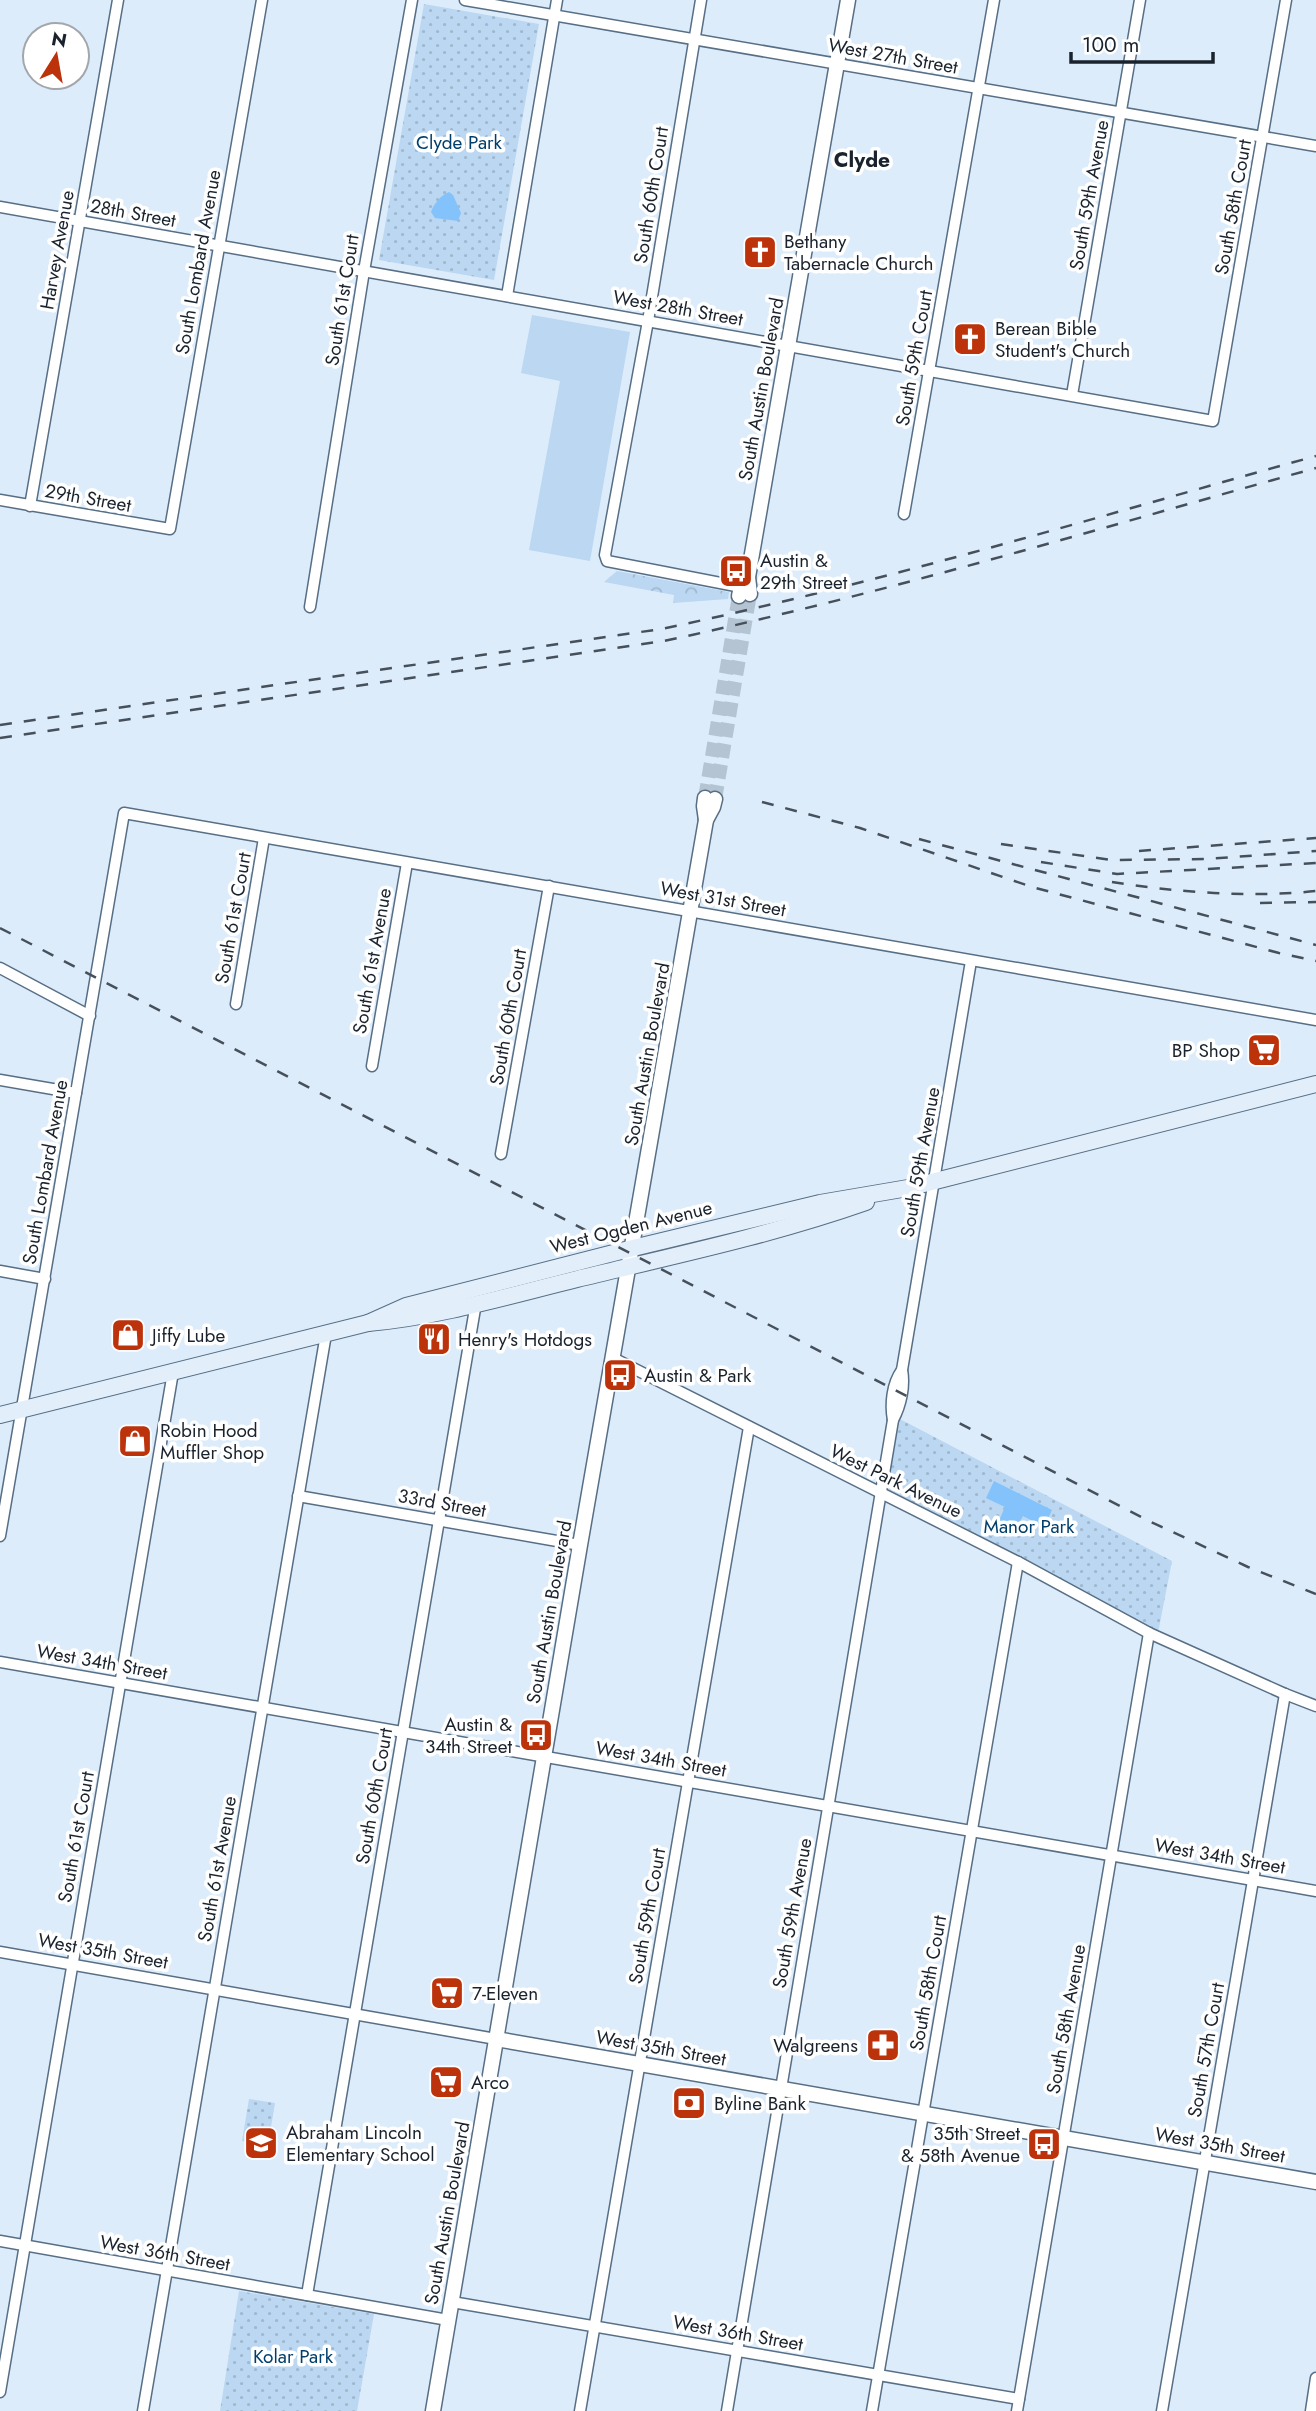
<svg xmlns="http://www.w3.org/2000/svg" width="1316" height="2411" viewBox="0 0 1316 2411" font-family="Jost,sans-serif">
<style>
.grass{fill:#bbd7f1}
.forest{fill:url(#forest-crowns)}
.park{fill:url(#park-dots)}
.water{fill:#84c2fb}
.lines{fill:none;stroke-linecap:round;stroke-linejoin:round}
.tertiary-tunnel{stroke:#b5c4d2;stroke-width:14;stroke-dasharray:14 7;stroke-linecap:butt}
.minor-casing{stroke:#576e84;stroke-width:13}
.tertiary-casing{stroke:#576e84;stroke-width:17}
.secondary-casing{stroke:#576e84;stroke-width:18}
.minor{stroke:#fff;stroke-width:10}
.tertiary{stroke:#fff;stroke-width:14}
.secondary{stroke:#e2effb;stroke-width:16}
.rail{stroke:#46505b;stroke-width:2.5;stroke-dasharray:12 12;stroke-linecap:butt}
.labels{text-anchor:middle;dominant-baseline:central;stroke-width:7;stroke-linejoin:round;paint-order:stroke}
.street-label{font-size:19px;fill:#1a232d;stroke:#fff}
.park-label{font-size:19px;fill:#003f6c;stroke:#fff}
.poi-label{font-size:19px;fill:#1a232d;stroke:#fff;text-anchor:start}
.neighbourhood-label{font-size:21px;font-weight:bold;fill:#1a232d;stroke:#fff}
</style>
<defs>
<pattern id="forest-crowns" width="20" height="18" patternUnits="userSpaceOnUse" patternTransform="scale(1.75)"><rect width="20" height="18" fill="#bbd7f1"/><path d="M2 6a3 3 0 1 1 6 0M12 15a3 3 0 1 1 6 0" fill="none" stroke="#a0b8cf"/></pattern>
<pattern id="park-dots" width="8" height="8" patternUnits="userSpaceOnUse" patternTransform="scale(1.75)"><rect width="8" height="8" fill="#bbd7f1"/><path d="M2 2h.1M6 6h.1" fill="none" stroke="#a0b8cf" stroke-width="1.8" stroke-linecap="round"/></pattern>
</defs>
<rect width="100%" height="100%" fill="#dcecfb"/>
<polygon class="grass" points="532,315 630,332 590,561 529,550 560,381 521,373"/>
<polygon class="forest" points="617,571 729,592 728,599 673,603 674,595 604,582"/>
<g class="park">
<polygon points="424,4 539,24 494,280 379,260"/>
<polygon points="898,1418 1172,1561 1158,1633 886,1490"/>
<polygon points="249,2099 275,2103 268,2145 242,2141"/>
<polygon points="239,2291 374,2314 357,2411 220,2411"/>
</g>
<g class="water">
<path d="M449,192L453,195L461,213L458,221L435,218L431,212C433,205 442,194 449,192Z"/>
<polygon points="994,1481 1052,1510 1044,1527 1023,1516 1015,1531 998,1523 1005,1507 986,1498"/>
</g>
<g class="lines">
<g class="tertiary-tunnel">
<polyline points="705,798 739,596"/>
<polyline points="715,799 750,594"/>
</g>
<g class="minor-casing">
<g id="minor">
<polyline points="465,0 1316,146"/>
<polyline points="701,0 648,321 605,555 607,561 741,587"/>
<polyline points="0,207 1213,421 1286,0"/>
<polyline points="507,296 557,0"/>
<polyline points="1072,395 1140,0"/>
<polyline points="0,500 170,529 262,0"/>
<polyline points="30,506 118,0"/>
<polyline points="904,514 994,0"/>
<polyline points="310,607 364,271 412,0"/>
<polyline points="0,968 90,1016"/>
<polyline points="236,1004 264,838"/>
<polyline points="372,1066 407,863"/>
<polyline points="0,1080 76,1093"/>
<polyline points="501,1154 549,886"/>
<polyline points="0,1271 45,1279"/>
<polyline points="613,1358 1018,1562 1149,1633 1285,1694 1316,1706"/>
<path d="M893,1420C890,1404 892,1384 902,1370"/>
<polyline points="298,1496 580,1545"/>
<polyline points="0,1536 124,813 1316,1020"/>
<polyline points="0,1662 1316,1891"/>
<polyline points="0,1952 496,2039"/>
<polyline points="0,2241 448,2320"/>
<polyline points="307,2295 476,1303"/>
<polyline points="452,2302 1019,2399"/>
<polyline points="0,2392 173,1372"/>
<polyline points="143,2411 326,1334"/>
<polyline points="580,2411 749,1427"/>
<path d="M727,2411L893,1420C901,1405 905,1386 902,1370L971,961"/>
<polyline points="872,2411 1018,1562"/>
<polyline points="1017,2411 1149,1633"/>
<polyline points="1162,2411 1285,1694"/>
<polyline points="1311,2411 1316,2378"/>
</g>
</g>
<g class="tertiary-casing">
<g id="tertiary">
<polyline points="750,594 748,577 848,0"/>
<polyline points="739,596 741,587 748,577"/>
<polyline points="705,798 704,806 706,820"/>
<polyline points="496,2039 1316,2182"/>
<polyline points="433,2411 580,1545 706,820 713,807 715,799"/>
</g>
</g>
<g class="secondary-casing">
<g id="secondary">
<polyline points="368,1323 406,1306 633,1248 820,1203 908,1188 1316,1084"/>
<path d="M0,1415L368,1323C438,1317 508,1296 577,1279C673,1256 772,1235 866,1202"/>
</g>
</g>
<use href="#minor" class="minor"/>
<use href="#tertiary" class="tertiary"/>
<use href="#secondary" class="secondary"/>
<g class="rail">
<path d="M0,725L661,629C882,583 1099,516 1316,456"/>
<path d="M0,738L664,641C884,594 1100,528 1316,468"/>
<polyline points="762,802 860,828 1032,887 1279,953 1316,961"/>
<polyline points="919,839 1316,945"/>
<polyline points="1001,844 1111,860 1207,859 1316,851"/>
<polyline points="1139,851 1316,838"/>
<polyline points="1041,862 1117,874 1316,863"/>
<path d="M1112,882C1173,892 1254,898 1316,891"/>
<polyline points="1260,903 1316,902"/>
<polyline points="0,928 1149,1521 1248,1567 1316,1594"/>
</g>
</g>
<defs>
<g id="church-square" transform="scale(1.75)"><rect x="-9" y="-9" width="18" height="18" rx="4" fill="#bc320b" stroke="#fff"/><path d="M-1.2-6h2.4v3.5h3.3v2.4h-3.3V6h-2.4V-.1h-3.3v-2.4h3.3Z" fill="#fff"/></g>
<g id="bus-square" transform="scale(1.75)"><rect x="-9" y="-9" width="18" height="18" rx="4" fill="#bc320b" stroke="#fff"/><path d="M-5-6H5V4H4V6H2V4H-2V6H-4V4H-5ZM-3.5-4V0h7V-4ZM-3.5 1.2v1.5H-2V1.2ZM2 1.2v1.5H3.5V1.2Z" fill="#fff"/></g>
<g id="supermarket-square" transform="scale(1.75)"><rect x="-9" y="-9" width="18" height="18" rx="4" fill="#bc320b" stroke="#fff"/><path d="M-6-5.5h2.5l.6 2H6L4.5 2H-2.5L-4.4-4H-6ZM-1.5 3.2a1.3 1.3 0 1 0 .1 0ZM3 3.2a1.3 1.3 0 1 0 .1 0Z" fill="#fff"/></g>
<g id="shop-square" transform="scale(1.75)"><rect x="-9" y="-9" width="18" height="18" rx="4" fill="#bc320b" stroke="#fff"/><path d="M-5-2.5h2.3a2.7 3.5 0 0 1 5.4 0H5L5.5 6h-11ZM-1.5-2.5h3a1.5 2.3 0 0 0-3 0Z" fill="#fff"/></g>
<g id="restaurant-square" transform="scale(1.75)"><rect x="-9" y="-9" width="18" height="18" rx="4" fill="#bc320b" stroke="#fff"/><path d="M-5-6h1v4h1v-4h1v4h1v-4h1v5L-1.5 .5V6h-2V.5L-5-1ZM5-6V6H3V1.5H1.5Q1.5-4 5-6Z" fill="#fff"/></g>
<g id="pharmacy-square" transform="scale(1.75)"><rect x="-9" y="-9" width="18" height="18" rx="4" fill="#bc320b" stroke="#fff"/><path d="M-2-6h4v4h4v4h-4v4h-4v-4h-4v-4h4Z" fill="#fff"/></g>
<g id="bank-square" transform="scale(1.75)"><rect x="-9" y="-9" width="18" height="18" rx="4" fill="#bc320b" stroke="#fff"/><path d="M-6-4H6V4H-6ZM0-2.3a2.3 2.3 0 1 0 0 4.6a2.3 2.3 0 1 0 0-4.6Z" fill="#fff"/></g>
<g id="school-square" transform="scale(1.75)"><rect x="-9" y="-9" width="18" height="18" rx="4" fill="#bc320b" stroke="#fff"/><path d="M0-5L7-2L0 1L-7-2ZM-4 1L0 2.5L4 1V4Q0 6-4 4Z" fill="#fff"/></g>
</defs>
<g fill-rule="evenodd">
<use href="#church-square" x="760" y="252"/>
<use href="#church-square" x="970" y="339"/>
<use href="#bus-square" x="736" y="571"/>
<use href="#supermarket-square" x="1264" y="1050"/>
<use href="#shop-square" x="128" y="1335"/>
<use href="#restaurant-square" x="434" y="1339"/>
<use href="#bus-square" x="620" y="1375"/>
<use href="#shop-square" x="135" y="1441"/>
<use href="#bus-square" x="536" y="1735"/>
<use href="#supermarket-square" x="447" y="1993"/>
<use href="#pharmacy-square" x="883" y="2045"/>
<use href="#supermarket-square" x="446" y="2082"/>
<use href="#bank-square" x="689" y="2103"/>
<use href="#school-square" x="261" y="2143"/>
<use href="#bus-square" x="1044" y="2144"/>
</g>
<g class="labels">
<g class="street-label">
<text transform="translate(893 56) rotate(10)">West 27th Street</text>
<text transform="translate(651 195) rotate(-81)">South 60th Court</text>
<text transform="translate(1089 195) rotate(-80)">South 59th Avenue</text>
<text transform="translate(1233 207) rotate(-80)">South 58th Court</text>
<text transform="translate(133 213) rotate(10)">28th Street</text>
<text transform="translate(57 250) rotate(-80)">Harvey Avenue</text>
<text transform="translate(198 262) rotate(-80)">South Lombard Avenue</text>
<text transform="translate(342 300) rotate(-81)">South 61st Court</text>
<text transform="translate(678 308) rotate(10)">West 28th Street</text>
<text transform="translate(914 358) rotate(-80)">South 59th Court</text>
<text transform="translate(761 389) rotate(-80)">South Austin Boulevard</text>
<text transform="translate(88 498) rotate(10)">29th Street</text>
<text transform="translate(723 899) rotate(10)">West 31st Street</text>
<text transform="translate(233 918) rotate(-80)">South 61st Court</text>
<text transform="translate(372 961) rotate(-80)">South 61st Avenue</text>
<text transform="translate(508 1017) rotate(-80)">South 60th Court</text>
<text transform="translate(647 1054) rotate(-80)">South Austin Boulevard</text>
<text transform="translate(920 1162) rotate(-80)">South 59th Avenue</text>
<text transform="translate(45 1172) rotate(-80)">South Lombard Avenue</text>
<text transform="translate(631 1227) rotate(-14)">West Ogden Avenue</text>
<text transform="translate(896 1481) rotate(26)">West Park Avenue</text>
<text transform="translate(442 1503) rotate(10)">33rd Street</text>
<text transform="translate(549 1612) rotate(-80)">South Austin Boulevard</text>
<text transform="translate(102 1662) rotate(10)">West 34th Street</text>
<text transform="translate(661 1759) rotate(10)">West 34th Street</text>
<text transform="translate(374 1796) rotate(-80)">South 60th Court</text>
<text transform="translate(76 1837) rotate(-80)">South 61st Court</text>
<text transform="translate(1220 1856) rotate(10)">West 34th Street</text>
<text transform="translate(217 1869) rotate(-80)">South 61st Avenue</text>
<text transform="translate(792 1913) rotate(-80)">South 59th Avenue</text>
<text transform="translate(647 1916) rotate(-80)">South 59th Court</text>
<text transform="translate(103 1951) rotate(10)">West 35th Street</text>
<text transform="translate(928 1983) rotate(-80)">South 58th Court</text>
<text transform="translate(1066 2019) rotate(-80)">South 58th Avenue</text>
<text transform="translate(661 2048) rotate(10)">West 35th Street</text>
<text transform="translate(1206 2050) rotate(-80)">South 57th Court</text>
<text transform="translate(1220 2145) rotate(10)">West 35th Street</text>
<text transform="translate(447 2213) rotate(-80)">South Austin Boulevard</text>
<text transform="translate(165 2253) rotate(10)">West 36th Street</text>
<text transform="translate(738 2333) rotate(10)">West 36th Street</text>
</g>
<g class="park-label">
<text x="459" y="142">Clyde Park</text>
<text x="1029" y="1526">Manor Park</text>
<text x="293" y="2356">Kolar Park</text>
</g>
<g class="poi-label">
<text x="784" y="241">Bethany<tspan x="784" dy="22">Tabernacle Church</tspan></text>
<text x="995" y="328">Berean Bible<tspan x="995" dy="22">Student's Church</tspan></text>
<text x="760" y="560">Austin &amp;<tspan x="760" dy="22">29th Street</tspan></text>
<text x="1240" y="1050" text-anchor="end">BP Shop</text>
<text x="152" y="1335">Jiffy Lube</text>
<text x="458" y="1339">Henry's Hotdogs</text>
<text x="644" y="1375">Austin &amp; Park</text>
<text x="160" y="1430">Robin Hood<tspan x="160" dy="22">Muffler Shop</tspan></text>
<text x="512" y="1724" text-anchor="end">Austin &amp;<tspan x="512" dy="22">34th Street</tspan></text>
<text x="472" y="1993">7-Eleven</text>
<text x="858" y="2045" text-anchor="end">Walgreens</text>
<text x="471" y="2082">Arco</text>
<text x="714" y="2103">Byline Bank</text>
<text x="286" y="2132">Abraham Lincoln<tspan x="286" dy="22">Elementary School</tspan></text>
<text x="1020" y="2133" text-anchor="end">35th Street<tspan x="1020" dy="22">&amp; 58th Avenue</tspan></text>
</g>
<g class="neighbourhood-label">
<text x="862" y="160">Clyde</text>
</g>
</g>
<g transform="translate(56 56) rotate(11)"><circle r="33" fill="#ffffff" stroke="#a3a7ab" stroke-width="2"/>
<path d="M0-5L12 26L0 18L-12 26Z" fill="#bc320b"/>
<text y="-10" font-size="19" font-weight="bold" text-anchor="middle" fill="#1a232d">N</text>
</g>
<path d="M1071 52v10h142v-10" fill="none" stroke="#1a232d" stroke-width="3.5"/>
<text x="1082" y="52" font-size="21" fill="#1a232d" stroke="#ffffff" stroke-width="5" paint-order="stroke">100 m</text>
</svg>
